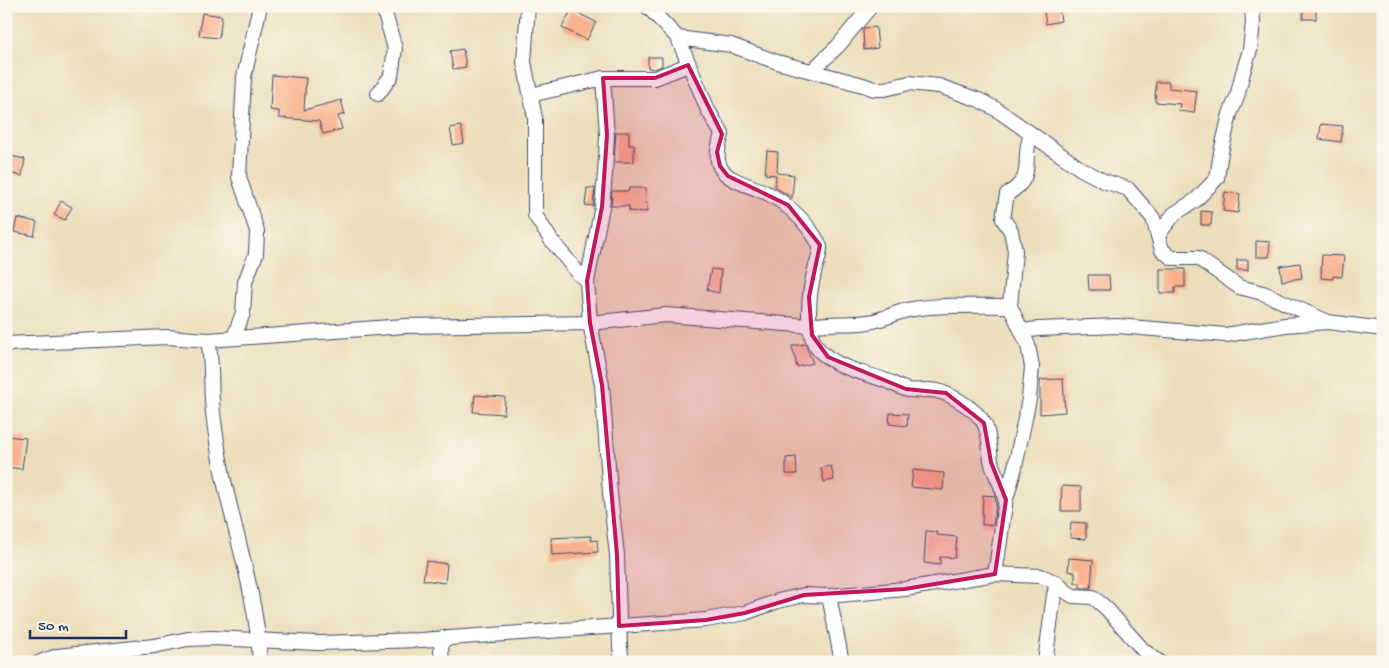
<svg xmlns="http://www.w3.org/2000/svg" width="1389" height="668" viewBox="0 0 1389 668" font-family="'Gochi Hand',sans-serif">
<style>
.building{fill:#f9b08c}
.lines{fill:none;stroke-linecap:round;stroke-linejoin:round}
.street-casing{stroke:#3a496c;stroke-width:16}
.street{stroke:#fff;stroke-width:14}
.marked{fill:#c2185b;fill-opacity:0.2;stroke:#c2185b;stroke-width:4;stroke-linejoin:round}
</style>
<rect width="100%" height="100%" fill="#fbf7ec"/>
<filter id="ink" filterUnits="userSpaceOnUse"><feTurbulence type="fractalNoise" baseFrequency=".02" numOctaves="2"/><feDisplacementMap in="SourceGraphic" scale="10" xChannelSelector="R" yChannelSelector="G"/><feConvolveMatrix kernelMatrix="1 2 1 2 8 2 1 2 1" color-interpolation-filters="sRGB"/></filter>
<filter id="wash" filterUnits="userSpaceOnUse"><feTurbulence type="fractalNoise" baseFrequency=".0096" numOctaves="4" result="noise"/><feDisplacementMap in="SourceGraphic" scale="20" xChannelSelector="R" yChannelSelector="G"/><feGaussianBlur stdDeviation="1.12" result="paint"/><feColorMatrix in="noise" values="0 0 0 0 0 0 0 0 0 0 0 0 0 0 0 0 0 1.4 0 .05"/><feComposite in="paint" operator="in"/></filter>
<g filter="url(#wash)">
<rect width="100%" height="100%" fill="#ecdeba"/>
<g id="blocks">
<g class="building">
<polygon points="1043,6 1059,6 1061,21 1046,24"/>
<rect x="1303" y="6" width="13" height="13"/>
<polygon points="571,10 596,22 587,40 562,28"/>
<polygon points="202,13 222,16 219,38 199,36"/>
<polygon points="876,27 878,48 864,50 863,30 864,28"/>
<polygon points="463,49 466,67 453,69 450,51"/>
<polygon points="648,57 662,57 662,66 655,69 648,68"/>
<polygon points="272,75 306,78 304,110 341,100 345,114 338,116 342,129 323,134 319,121 279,118 279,111 270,110"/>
<polygon points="1156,82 1169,82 1169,88 1197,91 1194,113 1179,111 1180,104 1155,102"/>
<polygon points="1321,124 1343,126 1341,142 1319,139"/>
<polygon points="461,126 464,143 453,145 450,128"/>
<polygon points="616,132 629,132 629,145 634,145 634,162 614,162"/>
<polygon points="767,151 778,152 777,173 794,175 792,198 775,187 776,175 765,174"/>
<polygon points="10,156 25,159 22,176 7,173"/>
<polygon points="587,188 595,188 593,206 585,205"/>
<polygon points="629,188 646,188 647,212 629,211 629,206 611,206 612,191 629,191"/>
<polygon points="1225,192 1240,194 1238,213 1223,211"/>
<polygon points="61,201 72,207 65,220 54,215"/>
<polygon points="1201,211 1212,212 1211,225 1201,225"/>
<polygon points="17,218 37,222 34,236 14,232"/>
<polygon points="1256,241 1270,242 1269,257 1256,257"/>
<polygon points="1322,255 1344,256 1342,277 1333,276 1333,279 1321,278"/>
<rect x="1237" y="260" width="11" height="10"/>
<polygon points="1300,263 1302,278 1282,281 1280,266"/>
<polygon points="711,269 721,270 719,293 707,290"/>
<polygon points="1160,269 1185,269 1185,287 1175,287 1175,293 1160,293"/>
<polygon points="1088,275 1109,275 1110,290 1089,290"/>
<polygon points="805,344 813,363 797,367 792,346"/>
<polygon points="1063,379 1065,412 1040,414 1040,380"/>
<polygon points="475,395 505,397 504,414 473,412"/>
<polygon points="890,413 908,414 907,426 889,424"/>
<polygon points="6,436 26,438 22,469 6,467"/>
<polygon points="796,457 797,474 786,474 786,458"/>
<polygon points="831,466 834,480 824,482 821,468"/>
<polygon points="913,470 944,473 943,490 911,487"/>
<polygon points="1062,486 1081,487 1081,511 1061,511"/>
<polygon points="983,495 995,496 996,504 993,525 982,525"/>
<polygon points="1071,522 1086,523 1086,539 1070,538"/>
<polygon points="926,531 937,532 937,535 957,537 955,558 940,557 940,565 924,563"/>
<polygon points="591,536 591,541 597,540 598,552 552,555 551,538"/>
<polygon points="1069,558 1093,560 1091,588 1080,588 1080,583 1075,583 1075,572 1068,571"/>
<polygon points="426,561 447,564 445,583 423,580"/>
</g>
</g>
</g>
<g filter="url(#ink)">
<use href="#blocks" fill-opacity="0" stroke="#3a496c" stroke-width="1"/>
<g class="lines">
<g class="street-casing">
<g id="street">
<polyline points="528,6 524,62 535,118 535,215 551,240 580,275 587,281"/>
<path d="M647,6L678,38L708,110L722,134C719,144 715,157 720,167C728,182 754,186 769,194C786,203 799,215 811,231C814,236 819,242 820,247C820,257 816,264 814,273C809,293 804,333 819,350C838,369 863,372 887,381C894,384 901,388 908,390C916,391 922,390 930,390C946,390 976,409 984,423C990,434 989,448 991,460C993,473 1003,485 1005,499C1006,504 1004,512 1003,517C1001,536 998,555 995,574"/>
<polyline points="678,38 731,45 777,62 863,85 874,89 885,89 909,83 939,86 979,100 996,109 1081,169 1104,181 1128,189 1153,218 1162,250 1172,258 1198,258 1239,287 1263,293 1328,322"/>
<polyline points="813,71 819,64 838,46 871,6"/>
<path d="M603,78L607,135L605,174L602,207L587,281L590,323L666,315L811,326C830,322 849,325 868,322C884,320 897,311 913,309C944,304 978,306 1010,306"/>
<polyline points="378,94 391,76 395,49 383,6"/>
<polyline points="531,95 603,78 655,78 688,65"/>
<polyline points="1159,234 1174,214 1196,200 1217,178 1221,152 1230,114 1237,97 1243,72 1250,50 1253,22 1252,6"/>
<polyline points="1022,331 1038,329 1118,326 1226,335 1285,325 1328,322 1383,329"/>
<polyline points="234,337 243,313 245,282 256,254 257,231 239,177 244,77 260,6"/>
<path d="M208,340C213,364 210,388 213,412C215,433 219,455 223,476C236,538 257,598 260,662"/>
<polyline points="6,344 167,337 208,340 405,326 590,323 602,385 610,493 617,555 620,647 622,662"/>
<path d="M1006,499L1015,467L1029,399L1032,367L1028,345L1010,306L1015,251L1011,231L1003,219L1007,194C1038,177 1020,159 1031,135"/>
<polyline points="829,596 842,662"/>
<polyline points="40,662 57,656 154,646 188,639 212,638 318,643 421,640 706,620 745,613 778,601 804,595 829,596 905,589 995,574 1041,576 1057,583 1065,591 1073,596 1093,597 1107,609 1143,650 1159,662"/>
<polyline points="442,662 441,650 443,638"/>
<polyline points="1045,662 1054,595 1057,583"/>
</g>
</g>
<use href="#street" class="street"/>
</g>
</g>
<path class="marked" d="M688,65L722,134L717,152L720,166L728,176L788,205L820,245L809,297L812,335L828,357L906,389L946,393L984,423L991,462L1006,500L995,574L905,589L804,595L745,613L706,620L619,626L617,555L602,385L590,323L587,281L602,207L607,135L603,78H655Z"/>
<rect width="1389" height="668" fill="none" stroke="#fbf7ec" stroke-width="25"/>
<path d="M30 630v8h96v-8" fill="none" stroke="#1b2f5e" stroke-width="2.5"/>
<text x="38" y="630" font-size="15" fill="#1b2f5e" stroke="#fbf7ec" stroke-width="4" paint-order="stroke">50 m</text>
</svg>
